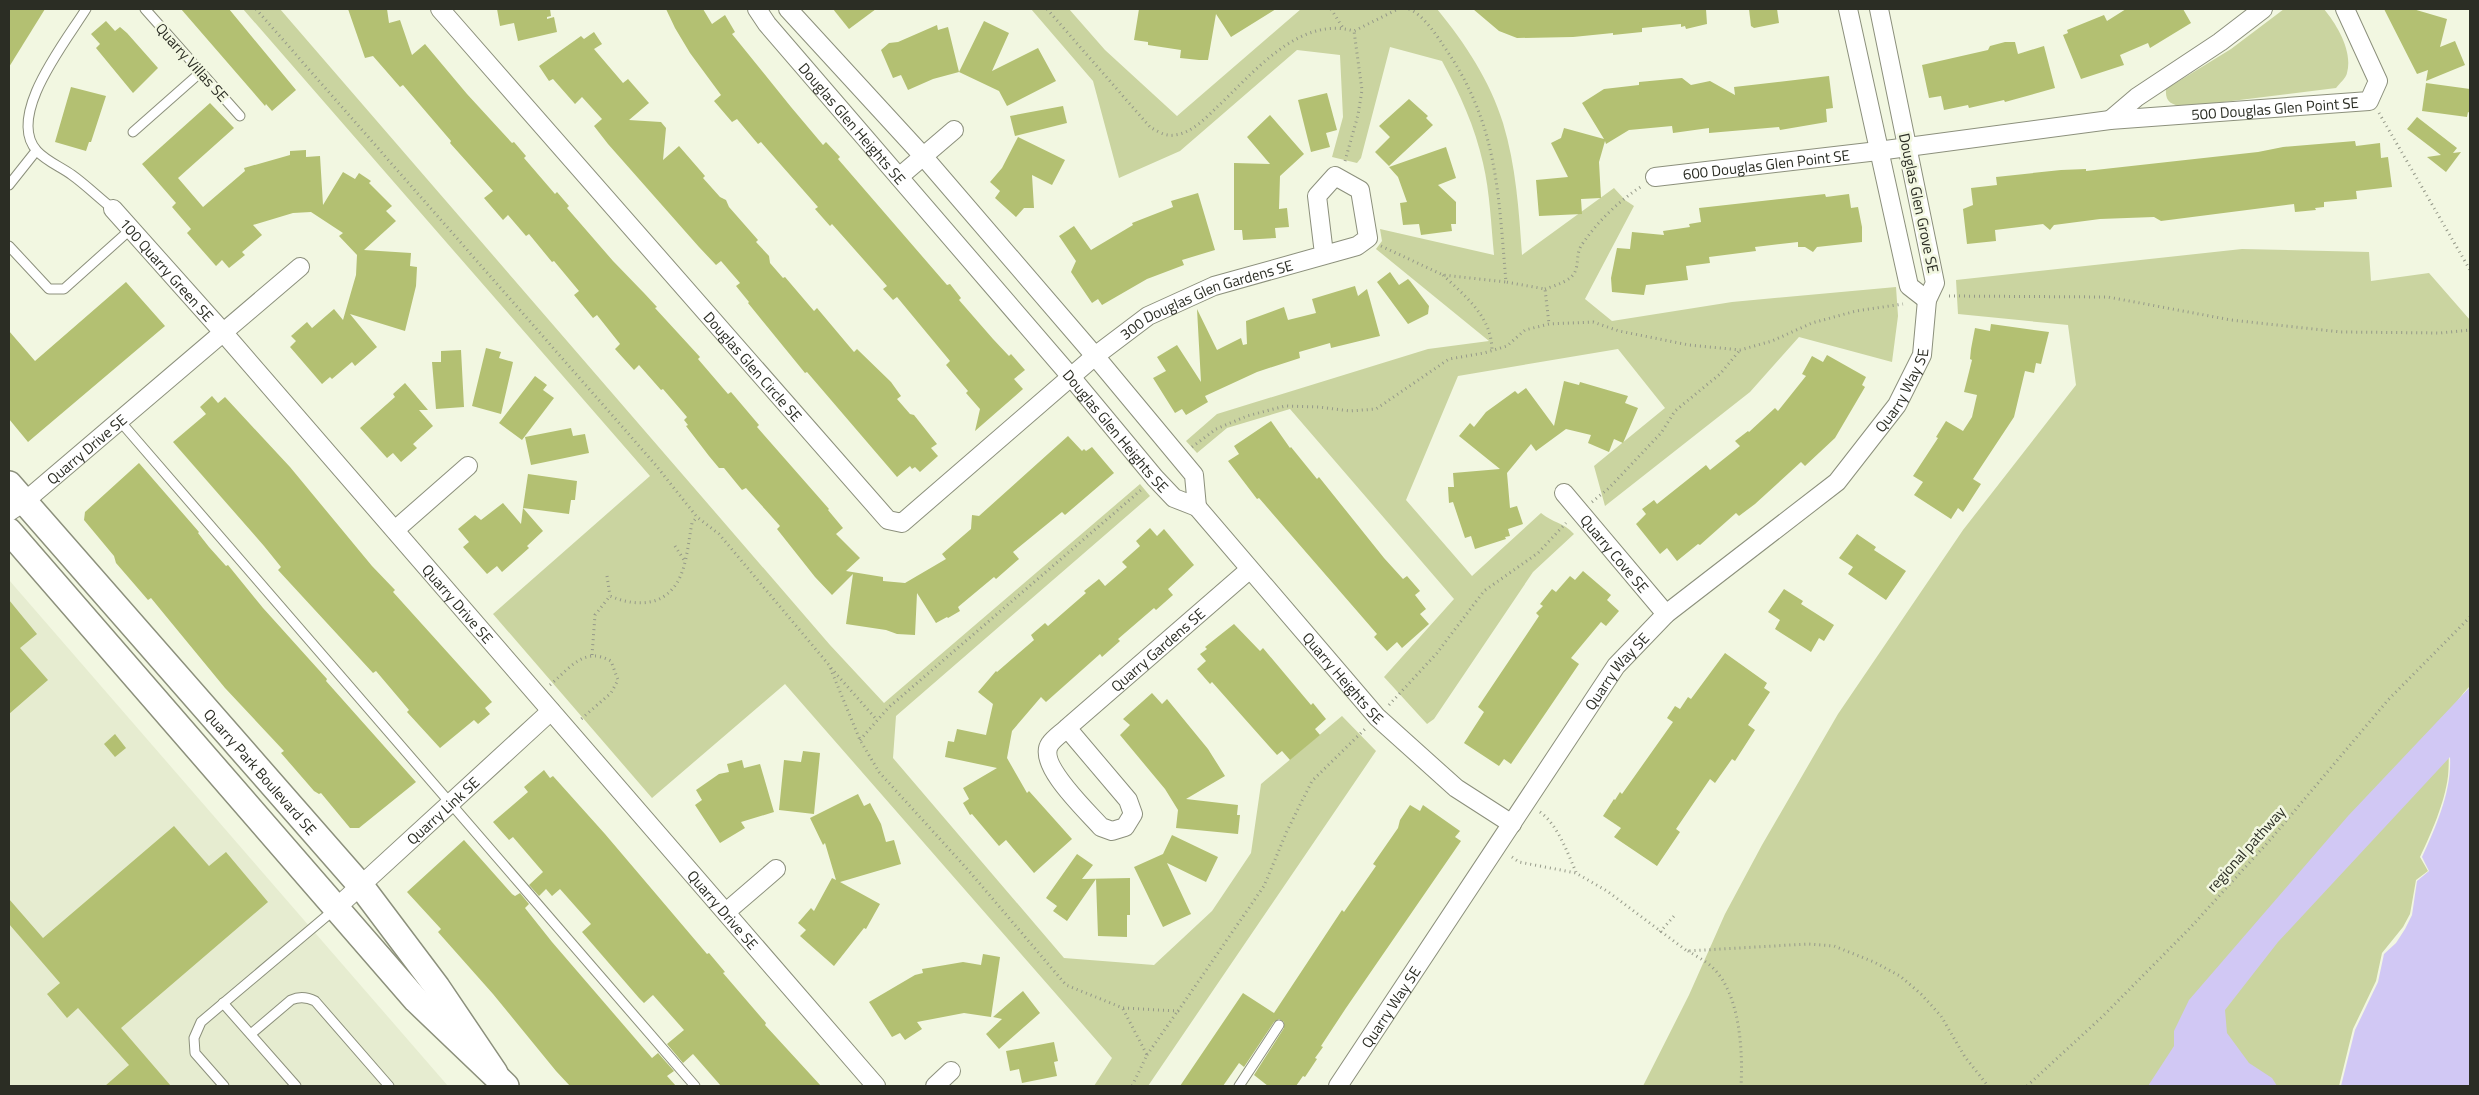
<svg xmlns="http://www.w3.org/2000/svg" width="2479" height="1095" viewBox="0 0 2479 1095" font-family="'Titillium Web',sans-serif">
<style>
.built{fill:#e6ecd0}
.green{fill:#cad4a0}
.water{fill:#d1c8f4}
.building{fill:#b3c072}
.lines{fill:none;stroke-linecap:round;stroke-linejoin:round}
.lane-casing{stroke:#8c907c;stroke-width:11}
.street-casing{stroke:#8c907c;stroke-width:20}
.secondary-casing{stroke:#8c907c;stroke-width:28}
.path{stroke:#959989;stroke-width:3;stroke-dasharray:1 4;stroke-linecap:butt}
.lane{stroke:#fff;stroke-width:9}
.street{stroke:#fff;stroke-width:18}
.secondary{stroke:#fff;stroke-width:25}
.labels{text-anchor:middle;dominant-baseline:central;stroke-width:5;stroke-linejoin:round;paint-order:stroke}
.street-label{font-size:15px;fill:#2b2d24;stroke:#f2f7e1}
</style>
<rect width="100%" height="100%" fill="#f2f7e1"/>
<polygon class="built" points="9,580 448,1086 9,1086"/>
<g class="green">
<polygon points="243,9 280,9 830,645 884,703 1140,484 1150,496 896,716 893,758 1064,958 1154,965 1212,911 1251,853 1261,784 1342,716 1376,751 1148,1086 1094,1086 1112,1058 785,684 652,798 493,614 650,476"/>
<path d="M1031,9H1069L1105,50L1177,116L1301,9H1437C1465,43 1490,81 1503,123C1516,166 1519,211 1522,255L1614,188L1625,200L1634,206L1585,299L1612,321L1732,302L1896,287L1898,316L1892,362L1799,337L1750,392L1605,506L1594,466L1665,408L1618,349L1458,376L1406,500L1472,576L1541,513C1553,523 1563,522 1574,534L1533,572L1434,719L1427,724L1384,677L1454,599L1290,409L1227,428L1197,453L1186,441L1217,414L1428,349L1489,341L1376,249L1382,241L1380,229L1494,255C1491,225 1490,193 1483,163C1475,127 1460,94 1442,61L1390,47L1361,158L1357,163L1332,157L1343,117L1340,55L1297,50L1180,151L1119,178L1093,81Z"/>
<path d="M2284,9H2324C2337,25 2353,51 2347,73C2346,78 2339,84 2336,88L2183,107C2171,104 2165,102 2166,89L2231,49Z"/>
<path d="M2242,249L2369,252L2371,281L2429,273L2470,320V686C2437,720 2452,736 2448,776C2445,802 2431,834 2420,857L2428,871L2416,880L2410,914L2403,927L2382,953L2376,981L2353,1029L2339,1086H1643L1689,995L1725,914L1762,845L1838,714L1963,530L2076,385L2068,325L1958,314L1956,280Z"/>
</g>
<path class="water" d="M2470,687V1086H2341L2355,1030L2378,982L2384,954L2396,943L2405,929L2412,915L2417,881L2429,871L2422,857C2436,827 2452,790 2450,757L2278,942L2225,1010L2227,1033L2249,1063L2272,1078L2277,1086H2148L2174,1046V1031L2189,1000L2348,816Z"/>
<g class="building">
<polygon points="9,9 45,9 9,67"/>
<polygon points="181,9 229,9 296,90 272,111 266,104 265,106"/>
<polygon points="348,9 387,9 389,23 400,20 412,55 425,44 467,94 512,143 514,142 526,156 524,158 555,194 557,192 569,206 567,208 613,261 644,293 657,307 655,308 700,357 698,359 728,394 731,392 759,425 757,427 829,509 828,510 843,528 836,534 860,558 846,571 883,577 883,581 905,583 946,559 942,554 971,529 972,515 979,516 1068,436 1082,451 1084,449 1086,451 1092,447 1114,473 1065,515 1062,512 1013,552 1019,559 996,579 994,577 958,607 960,611 948,618 947,617 936,623 917,593 915,635 897,634 886,630 846,624 853,574 832,595 815,577 777,529 780,526 746,488 742,490 724,468 719,468 709,456 686,426 688,425 684,420 687,417 663,389 661,390 639,365 634,370 615,349 620,344 597,315 593,318 574,295 579,291 554,261 552,262 529,234 526,236 508,215 503,220 484,198 493,191 450,143 451,141 403,85 400,87 373,56 365,58"/>
<polygon points="497,9 550,9 551,16 547,17 547,19 554,17 557,32 518,41 514,23 500,26"/>
<polygon points="666,9 703,9 712,24 725,15 735,32 732,34 791,107 823,145 826,142 840,157 838,159 947,285 950,284 961,298 959,300 993,339 1009,356 1011,354 1025,370 1014,379 1023,389 975,431 980,409 966,393 968,391 946,365 950,361 897,297 893,300 883,289 887,286 832,224 830,226 815,209 818,207 761,142 758,144 737,119 732,122 714,101 721,95 690,53 675,28"/>
<polygon points="833,9 876,9 849,29"/>
<polygon points="1139,9 1276,9 1231,37 1216,14 1208,60 1199,60 1180,58 1181,50 1148,45 1148,42 1134,40"/>
<polygon points="1473,9 1706,9 1707,24 1686,29 1685,26 1681,27 1681,24 1642,28 1642,32 1613,35 1613,33 1573,37 1517,38 1499,31"/>
<polygon points="1749,9 1777,9 1779,23 1754,28 1751,26"/>
<polygon points="2126,9 2183,9 2191,23 2150,48 2148,43 2120,55 2124,65 2081,79 2063,35 2068,33 2067,30 2104,15 2107,21"/>
<polygon points="2384,9 2413,9 2447,19 2440,47 2455,41 2465,65 2426,81 2428,70 2417,74"/>
<polygon points="106,21 115,31 120,27 127,33 158,68 133,93 96,48 100,44 91,34"/>
<polygon points="984,21 1009,33 992,71 1038,48 1056,81 1007,106 999,91 959,72 933,79 908,90 901,75 893,78 881,50 889,43 898,42 937,25 938,30 948,27 959,72"/>
<polygon points="594,32 602,44 594,49 623,83 628,79 649,103 629,120 661,122 666,128 663,160 679,146 705,176 703,178 720,197 726,200 729,207 758,240 756,242 769,256 770,263 783,278 785,277 814,311 817,308 854,352 857,349 891,382 901,396 897,399 910,414 914,415 937,444 931,448 938,456 920,472 915,467 912,469 910,466 897,477 807,372 805,373 748,303 749,302 736,286 740,283 721,261 716,265 699,247 608,144 594,126 602,119 582,97 575,104 553,79 549,81 539,66 581,36 584,39"/>
<polygon points="2005,42 2015,42 2018,54 2044,46 2055,88 2005,102 2004,100 1969,108 1968,105 1944,110 1941,96 1929,98 1922,65 1988,50 1990,46"/>
<polygon points="1829,76 1833,108 1826,109 1827,122 1780,130 1779,127 1709,133 1709,128 1673,133 1672,126 1629,130 1606,144 1605,141 1599,162 1601,198 1581,199 1582,214 1539,216 1536,180 1568,177 1551,143 1561,138 1564,128 1604,139 1582,103 1604,89 1639,85 1639,82 1682,78 1691,85 1710,81 1735,95 1734,87"/>
<polygon points="2426,83 2470,89 2470,113 2468,112 2467,117 2422,111"/>
<polygon points="71,87 106,96 91,142 89,142 86,151 55,142"/>
<polygon points="1327,93 1337,130 1326,133 1330,147 1311,152 1298,100"/>
<polygon points="1409,99 1428,116 1426,118 1433,125 1389,166 1375,152 1390,137 1379,126"/>
<polygon points="210,103 234,128 178,178 203,207 245,171 244,168 290,155 290,151 306,150 306,157 320,156 323,205 343,172 355,179 359,173 371,181 369,183 392,206 386,211 396,221 364,250 411,253 410,266 417,267 416,286 405,331 350,314 377,347 355,366 352,362 332,379 330,377 322,384 290,347 296,341 291,336 307,322 312,328 334,309 343,320 356,275 357,255 339,236 343,233 311,212 293,213 253,225 262,235 242,252 245,255 229,268 222,260 216,266 187,233 191,229 172,207 176,203 142,164"/>
<polygon points="1063,106 1067,123 1015,136 1010,116"/>
<polygon points="1270,115 1304,154 1280,176 1279,209 1287,208 1289,227 1275,228 1276,238 1243,240 1242,230 1234,230 1234,163 1270,164 1247,137"/>
<polygon points="2417,117 2457,148 2453,153 2461,152 2446,172 2427,157 2441,155 2407,129"/>
<polygon points="1018,137 1065,160 1052,185 1032,175 1034,208 1024,208 1016,217 995,198 1000,191 990,182 1002,168"/>
<polygon points="2355,141 2356,146 2380,143 2381,158 2388,157 2392,187 2356,191 2357,199 2324,202 2324,207 2315,208 2316,210 2295,212 2294,204 2161,221 2154,217 2100,219 2054,225 2050,230 2043,224 1995,230 1996,241 1967,244 1963,209 1973,205 1971,188 1997,185 1996,177 2061,170 2086,169 2086,171 2258,152 2283,147"/>
<polygon points="1446,147 1456,178 1438,185 1456,202 1456,224 1451,224 1452,231 1421,235 1419,224 1403,225 1400,203 1407,202 1398,177 1389,167"/>
<polygon points="1198,193 1215,250 1182,260 1184,265 1147,279 1102,305 1098,299 1092,303 1071,272 1076,261 1059,236 1074,226 1091,250 1133,225 1132,223 1173,207 1171,201"/>
<polygon points="1825,194 1826,197 1849,194 1851,208 1858,207 1862,227 1862,242 1817,247 1813,252 1805,247 1798,247 1798,242 1755,247 1756,251 1709,257 1710,263 1686,266 1688,280 1646,285 1644,295 1612,292 1611,278 1617,248 1630,249 1632,232 1664,235 1663,231 1690,227 1689,224 1701,222 1699,208"/>
<polygon points="1390,272 1399,285 1408,279 1410,281 1429,306 1428,314 1408,324 1377,282"/>
<polygon points="126,282 165,326 28,442 9,419 9,331 35,361"/>
<polygon points="1355,286 1358,296 1367,289 1380,336 1331,348 1330,343 1299,352 1300,358 1257,372 1205,396 1208,402 1186,415 1182,409 1175,413 1153,378 1166,371 1157,357 1177,345 1201,382 1197,309 1217,350 1241,338 1243,345 1247,344 1246,321 1284,307 1288,320 1316,313 1312,299"/>
<polygon points="1991,324 2049,332 2041,364 2036,363 2034,373 2025,371 2014,417 1973,479 1981,484 1963,512 1958,508 1951,519 1914,495 1923,482 1913,476 1938,438 1936,437 1946,421 1963,431 1972,417 1977,395 1964,392 1972,360 1970,359 1971,349 1975,328 1990,331"/>
<polygon points="486,348 501,352 499,358 513,362 501,414 472,406"/>
<polygon points="461,350 464,407 436,409 432,362 441,362 441,351"/>
<polygon points="1827,355 1866,377 1862,385 1865,387 1835,438 1805,466 1801,462 1755,504 1739,516 1736,513 1700,545 1698,544 1677,561 1667,548 1660,554 1636,524 1646,514 1642,509 1654,500 1657,504 1706,465 1710,470 1740,446 1735,441 1748,431 1749,432 1775,408 1778,411 1806,376 1802,374 1812,356 1823,362"/>
<polygon points="535,376 547,385 543,390 554,398 522,440 499,423"/>
<polygon points="1564,381 1579,385 1580,382 1628,396 1625,403 1638,408 1623,443 1614,439 1609,452 1588,443 1591,435 1566,429 1536,451 1531,444 1507,473 1510,508 1517,506 1523,524 1508,529 1510,536 1505,537 1506,539 1475,549 1471,536 1465,538 1453,502 1449,503 1448,487 1454,487 1453,473 1500,469 1459,436 1470,423 1474,427 1486,412 1515,391 1518,394 1526,388 1554,426"/>
<polygon points="405,383 428,410 419,410 433,426 413,444 417,448 401,462 393,453 387,458 360,428 395,397 393,394"/>
<polygon points="212,396 218,403 225,397 290,467 372,566 395,590 393,592 486,695 492,702 485,708 490,714 478,724 474,720 440,748 407,712 409,710 376,671 373,673 278,570 281,567 264,546 173,442 206,414 200,407"/>
<polygon points="1271,421 1290,448 1291,447 1317,479 1319,477 1384,558 1403,579 1407,576 1420,591 1415,595 1426,609 1420,614 1429,624 1402,648 1397,642 1387,651 1374,637 1377,634 1259,498 1257,499 1228,461 1239,454 1234,446"/>
<polygon points="571,428 573,436 585,434 589,453 531,465 525,437"/>
<polygon points="139,463 199,532 198,533 209,547 226,566 228,565 263,608 327,679 326,681 416,782 359,828 350,828 321,793 319,794 314,791 281,753 284,751 225,688 151,598 148,600 116,563 114,556 84,520 85,512"/>
<polygon points="528,474 577,481 575,500 571,500 569,514 523,508"/>
<polygon points="503,503 521,524 523,508 543,531 527,546 529,548 502,572 497,566 487,574 463,547 469,542 458,529 475,515 481,520"/>
<polygon points="1150,528 1157,536 1164,529 1194,565 1168,589 1173,595 1156,610 1154,608 1118,639 1120,641 1102,657 1100,654 1046,702 1041,697 1012,731 1007,758 1027,793 1029,791 1072,839 1034,873 1006,840 999,846 972,814 970,815 963,803 969,799 963,788 997,768 945,757 948,741 954,742 957,729 986,735 993,704 978,692 996,671 997,672 1034,640 1031,635 1045,623 1048,626 1086,593 1084,591 1099,579 1105,586 1127,567 1122,562 1140,546 1136,541"/>
<polygon points="1857,534 1876,547 1874,550 1906,571 1886,600 1848,574 1853,567 1839,558"/>
<polygon points="1583,571 1611,595 1607,600 1619,611 1606,626 1601,622 1571,658 1579,664 1511,764 1504,759 1499,766 1464,743 1484,712 1478,707 1539,616 1536,613 1543,606 1540,604 1552,589 1556,592 1570,576 1575,580"/>
<polygon points="1784,589 1803,601 1801,604 1834,625 1824,641 1819,638 1811,652 1775,629 1780,620 1768,612"/>
<polygon points="9,600 37,634 20,648 48,680 9,714"/>
<polygon points="1234,624 1260,651 1263,648 1311,705 1313,703 1326,719 1315,729 1320,735 1290,760 1282,751 1277,755 1212,682 1210,684 1197,669 1206,661 1200,654 1207,649 1205,647"/>
<polygon points="1725,653 1767,683 1764,688 1770,692 1748,725 1755,730 1735,761 1732,759 1715,783 1710,779 1695,801 1676,829 1680,832 1657,866 1614,837 1621,828 1603,816 1614,799 1615,800 1620,792 1622,794 1673,722 1667,718 1675,706 1680,709 1688,697 1691,699"/>
<polygon points="1152,693 1162,704 1167,699 1208,749 1225,776 1186,799 1238,805 1237,815 1240,815 1238,834 1176,828 1178,810 1165,789 1120,735 1130,725 1123,719"/>
<polygon points="115,734 126,748 115,757 104,744"/>
<polygon points="803,751 820,753 814,814 779,810 784,760 801,762"/>
<polygon points="742,760 744,768 760,764 774,812 741,822 745,828 720,843 695,805 702,800 696,790 719,774 729,772 727,764"/>
<polygon points="544,770 550,778 553,776 605,834 707,954 709,953 725,972 723,973 766,1023 765,1025 821,1086 721,1086 693,1054 683,1063 667,1044 684,1030 653,995 644,1003 639,998 582,932 591,924 560,889 552,896 546,889 539,896 529,885 543,872 513,837 509,840 493,822 528,792 524,787"/>
<polygon points="858,794 864,806 870,803 881,824 886,842 894,840 901,864 840,882 880,904 866,929 864,928 834,966 800,936 806,930 798,923 811,908 814,911 832,878 836,880 825,843 823,845 810,818"/>
<polygon points="1410,805 1420,811 1423,805 1460,831 1455,837 1461,841 1346,1008 1321,1046 1323,1047 1315,1058 1317,1059 1305,1077 1303,1076 1296,1086 1268,1086 1254,1075 1284,1028 1284,1022 1279,1019 1274,1022 1244,1067 1239,1063 1223,1086 1180,1086 1243,993 1274,1013 1342,910 1344,912 1376,866 1373,864 1398,828 1400,820"/>
<polygon points="174,826 209,866 226,852 268,902 121,1028 171,1086 105,1086 129,1065 78,1008 67,1018 47,994 60,983 9,924 9,899 43,938"/>
<polygon points="1172,835 1218,857 1206,882 1167,863 1191,914 1163,927 1134,867 1163,854"/>
<polygon points="464,840 512,894 515,896 520,893 529,904 525,908 552,942 652,1058 658,1053 674,1071 667,1076 676,1086 570,1086 556,1071 493,994 438,932 441,929 407,892"/>
<polygon points="1077,854 1093,865 1082,879 1130,878 1130,915 1127,915 1127,937 1098,936 1096,879 1067,921 1053,911 1057,906 1046,898"/>
<polygon points="983,954 1000,957 991,1017 964,1013 917,1022 922,1029 905,1040 900,1033 892,1037 869,1002 915,975 923,973 922,969 963,962 981,965"/>
<polygon points="1023,991 1040,1013 999,1049 986,1034 1002,1019 993,1017"/>
<polygon points="1054,1042 1058,1061 1054,1062 1057,1076 1022,1083 1019,1069 1010,1071 1006,1051"/>
</g>
<g class="lines">
<g class="lane-casing">
<g id="lane">
<path d="M86,9C67,40 5,116 37,151C46,161 61,167 72,175C86,185 99,198 113,209"/>
<polyline points="145,9 240,116"/>
<polyline points="133,132 201,72"/>
<polyline points="9,185 36,151"/>
<polyline points="9,246 49,289 64,289 131,229"/>
<polyline points="119,420 695,1086"/>
<polyline points="223,1003 296,1086"/>
<path d="M251,1034L291,1000C300,996 307,997 315,1001L389,1086"/>
<polyline points="224,1086 195,1053 194,1038 201,1022 335,909"/>
<polyline points="1239,1086 1279,1025"/>
</g>
</g>
<g class="street-casing">
<g id="street">
<path id="s1" d="M440,9L888,520L902,523L1095,356L1148,316L1214,286L1357,246L1368,238L1360,190L1335,176L1317,196L1324,254"/>
<path id="s2" d="M757,9L767,24L1072,378L1155,478L1174,498L1197,507L1194,475L1095,356L923,156L788,9"/>
<polyline points="1848,9 1909,286 1927,300"/>
<polyline points="2110,120 2137,97 2220,42 2263,9"/>
<polyline points="899,177 954,130"/>
<path id="s3" d="M1655,177L1878,151L2110,120L2369,101L2378,81L2345,9"/>
<path id="s4" d="M113,209L222,331L876,1086"/>
<path id="s5" d="M1564,493L1666,614"/>
<path id="s6" d="M1197,507L1377,717L1456,788L1512,824"/>
<path id="s7" d="M9,512L24,502L300,267"/>
<polyline points="395,530 468,466"/>
<path id="s8" d="M1067,728L1128,800L1133,814L1125,827L1112,831L1101,827C1088,812 1036,764 1050,744C1054,738 1062,733 1067,728L1249,570"/>
<path id="s9" d="M335,909L551,711"/>
<polyline points="726,912 776,869"/>
<polyline points="935,1086 951,1071"/>
<path id="s10" d="M1338,1086L1616,666L1666,614L1837,482L1897,405L1922,355L1927,300L1935,283L1879,9"/>
</g>
</g>
<g class="secondary-casing">
<g id="secondary">
<path id="s11" d="M9,484L361,886L437,987L495,1073"/>
<polyline points="9,531 416,1000 506,1086"/>
</g>
</g>
<g class="path">
<polyline points="256,9 654,463 697,517 719,534 829,665 860,740 879,772 969,871 1066,985 1123,1008 1178,1011 1264,886 1287,831 1312,781 1365,729"/>
<path d="M1047,9L1150,127C1157,131 1166,137 1175,135C1191,133 1205,119 1216,108C1252,75 1298,15 1354,31L1398,9"/>
<polyline points="1331,9 1343,28"/>
<path d="M1409,9C1423,15 1435,33 1443,45C1498,123 1498,191 1506,282L1545,289L1549,324"/>
<polyline points="2379,113 2470,270"/>
<polyline points="1345,161 1358,115 1362,90 1354,31"/>
<polyline points="1381,246 1443,275 1506,282"/>
<path d="M1443,275C1466,297 1492,317 1492,351"/>
<path d="M1545,289C1556,285 1573,281 1576,269C1579,259 1576,252 1583,243C1599,220 1619,201 1642,186"/>
<polyline points="1949,296 2108,297 2231,320 2341,332 2440,333 2470,330"/>
<polyline points="1192,447 1216,429 1247,416 1285,406 1319,407 1350,411 1376,409 1449,359 1484,353 1507,346 1525,330 1549,324 1593,322 1619,331 1689,345 1740,350 1772,341 1812,323 1856,311 1903,304"/>
<polyline points="1592,502 1609,488 1661,433 1675,411 1720,374 1740,350"/>
<polyline points="675,546 684,560"/>
<polyline points="607,576 610,596"/>
<path d="M592,655L595,615L610,596C631,605 658,608 674,587C687,571 688,542 692,523L697,517"/>
<polyline points="831,668 877,720"/>
<path d="M550,685C570,668 584,646 611,661L618,680L611,693L580,720"/>
<polyline points="1389,705 1437,653 1484,591 1538,553 1566,523"/>
<polyline points="860,740 888,708 1141,490"/>
<path d="M1540,812C1558,825 1567,852 1576,872"/>
<polyline points="1512,857 1519,862 1576,873 1607,891 1687,951 1808,944 1834,946 1874,962 1900,976 1921,994 1941,1016 1965,1057 1988,1086"/>
<polyline points="1660,932 1674,916"/>
<path d="M1688,951C1696,956 1706,961 1713,968C1740,994 1743,1051 1741,1086"/>
<polyline points="1123,1009 1147,1055 1132,1086"/>
<polyline points="1147,1055 1177,1012"/>
<polyline points="2027,1086 2103,1016 2190,928 2270,840 2388,700 2470,617"/>
</g>
<use href="#lane" class="lane"/>
<use href="#street" class="street"/>
<use href="#secondary" class="secondary"/>
</g>
<g class="labels">
<g class="street-label">
<text transform="translate(192 62) rotate(48)">Quarry Villas SE</text>
<text stroke="none"><textPath href="#s3" startOffset="624">500 Douglas Glen Point SE</textPath></text>
<text stroke="none"><textPath href="#s2" startOffset="149">Douglas Glen Heights SE</textPath></text>
<text stroke="none"><textPath href="#s3" startOffset="112">600 Douglas Glen Point SE</textPath></text>
<text transform="translate(1919 203) rotate(78)">Douglas Glen Grove SE</text>
<text stroke="none"><textPath href="#s4" startOffset="81">100 Quarry Green SE</textPath></text>
<text stroke="none"><textPath href="#s1" startOffset="1076">300 Douglas Glen Gardens SE</textPath></text>
<text stroke="none"><textPath href="#s1" startOffset="475">Douglas Glen Circle SE</textPath></text>
<text stroke="none"><textPath href="#s10" startOffset="905">Quarry Way SE</textPath></text>
<text stroke="none"><textPath href="#s2" startOffset="554">Douglas Glen Heights SE</textPath></text>
<text stroke="none"><textPath href="#s7" startOffset="100">Quarry Drive SE</textPath></text>
<text stroke="none"><textPath href="#s5" startOffset="79">Quarry Cove SE</textPath></text>
<text stroke="none"><textPath href="#s4" startOffset="524">Quarry Drive SE</textPath></text>
<text stroke="none"><textPath href="#s8" startOffset="395">Quarry Gardens SE</textPath></text>
<text stroke="none"><textPath href="#s10" startOffset="500">Quarry Way SE</textPath></text>
<text stroke="none"><textPath href="#s6" startOffset="225">Quarry Heights SE</textPath></text>
<text stroke="none"><textPath href="#s11" startOffset="382">Quarry Park Boulevard SE</textPath></text>
<text stroke="none"><textPath href="#s9" startOffset="146">Quarry Link SE</textPath></text>
<text transform="translate(2246 849) rotate(-48)">regional pathway</text>
<text stroke="none"><textPath href="#s4" startOffset="929">Quarry Drive SE</textPath></text>
<text stroke="none"><textPath href="#s10" startOffset="95">Quarry Way SE</textPath></text>
</g>
</g>
<rect width="2479" height="1095" fill="none" stroke="#2b2d24" stroke-width="20"/>
</svg>
